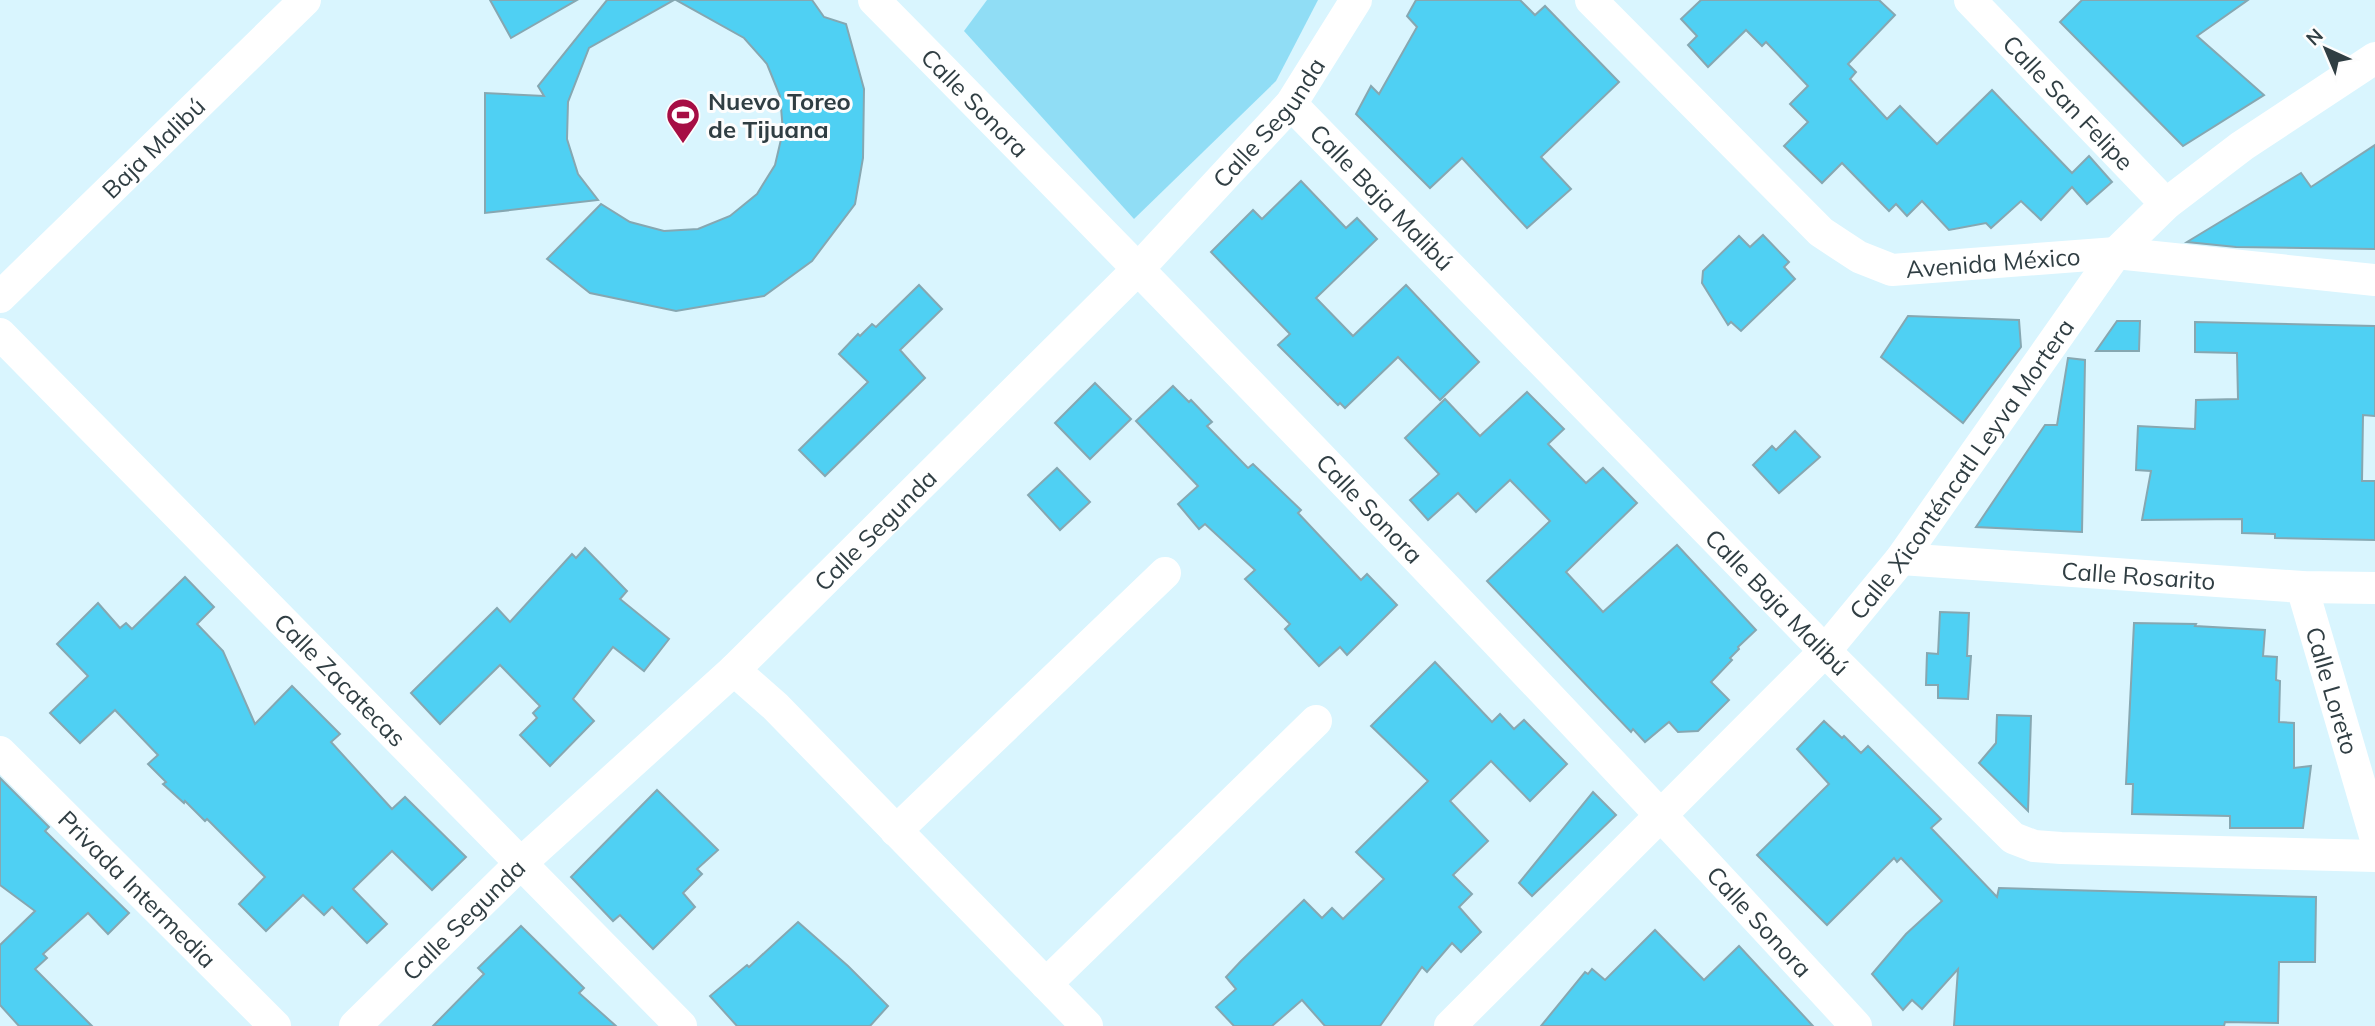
<svg xmlns="http://www.w3.org/2000/svg" width="2375" height="1026" viewBox="0 0 2375 1026" font-family="Mulish,sans-serif">
<style>
.green{fill:#90ddf5}
.building{fill:#4fd0f3;stroke:#86a7b1;stroke-width:2}
.lines{fill:none;stroke-linecap:round;stroke-linejoin:round}
.street{stroke:#fff;stroke-width:32}
.labels{text-anchor:middle;dominant-baseline:central;stroke-width:6;stroke-linejoin:round;paint-order:stroke}
.poi-label{font-size:24px;font-weight:bold;fill:#303e43;stroke:#fdfdfd;text-anchor:start}
.street-label{font-size:24px;fill:#303e43;stroke:#fdfdfd}
</style>
<rect width="100%" height="100%" fill="#d9f5fe"/>
<polygon class="green" points="987,0 1318,0 1276,81 1134,219 964,31"/>
<g class="building">
<polygon points="490,0 577,0 511,38"/>
<polygon points="607,0 674,0 589,48 568,102 567,139 578,174 598,200 485,213 485,93 544,96 538,86"/>
<polygon points="676,0 812,0 824,17 846,24 864,89 863,158 855,204 812,261 764,296 676,311 590,293 547,259 601,204 630,222 664,231 698,229 730,216 757,194 775,165 783,131 780,96 767,64 744,38"/>
<polygon points="1416,0 1520,0 1535,15 1545,6 1619,82 1541,157 1571,189 1527,228 1462,158 1430,188 1356,114 1371,86 1379,94 1417,27 1407,16"/>
<polygon points="1701,0 1879,0 1895,15 1848,64 1856,72 1850,79 1887,119 1900,106 1937,144 1992,90 2072,173 2089,156 2112,182 2087,204 2072,187 2041,220 2021,201 1991,228 1986,223 1949,230 1922,201 1907,216 1896,204 1889,211 1842,163 1822,183 1784,146 1808,122 1790,104 1808,86 1766,42 1762,46 1746,30 1708,67 1688,45 1697,36 1681,19"/>
<polygon points="2082,0 2248,0 2197,36 2264,95 2183,146 2060,22"/>
<polygon points="2375,145 2375,249 2236,247 2187,242 2301,173 2311,187"/>
<polygon points="1301,181 1346,228 1357,218 1377,239 1316,298 1353,336 1406,285 1479,362 1440,400 1398,357 1345,408 1340,403 1338,405 1278,345 1290,334 1211,252 1253,210 1262,219"/>
<polygon points="1763,235 1789,262 1784,267 1795,279 1741,331 1731,322 1728,325 1702,283 1703,271 1739,236 1750,247"/>
<polygon points="919,285 942,309 900,350 925,378 825,476 799,450 868,382 839,354 858,334 860,336 872,324 876,327"/>
<polygon points="1908,316 2019,320 2021,347 1963,423 1881,357"/>
<polygon points="2117,321 2140,321 2139,351 2096,351"/>
<polygon points="2195,322 2375,326 2375,416 2363,415 2362,481 2375,481 2375,540 2275,538 2275,534 2242,533 2242,519 2142,520 2151,471 2136,470 2138,426 2195,429 2196,400 2238,399 2237,353 2195,352"/>
<polygon points="2068,358 2085,360 2082,532 1976,527 2045,425 2057,425"/>
<polygon points="1095,383 1131,419 1090,459 1055,423"/>
<polygon points="1173,386 1189,402 1191,400 1212,422 1207,426 1248,468 1253,464 1301,510 1298,513 1361,580 1367,574 1397,605 1347,655 1340,647 1319,666 1285,629 1290,624 1245,579 1255,570 1205,524 1199,529 1178,504 1198,486 1136,421"/>
<polygon points="1527,392 1564,429 1548,444 1586,483 1603,468 1637,503 1566,572 1603,612 1677,545 1756,630 1738,647 1739,649 1730,658 1732,660 1711,682 1729,700 1698,731 1678,732 1669,722 1645,742 1633,729 1631,732 1487,581 1550,521 1510,480 1476,512 1458,493 1428,520 1410,500 1439,474 1405,438 1445,399 1480,436"/>
<polygon points="1795,431 1820,457 1779,493 1753,465 1772,446 1776,450"/>
<polygon points="1057,468 1090,502 1060,530 1028,495"/>
<polygon points="585,548 627,591 620,599 669,639 644,671 613,647 573,699 594,721 550,766 520,735 537,718 533,713 540,706 500,665 440,724 411,693 497,608 510,622 572,554 576,558"/>
<polygon points="185,577 214,607 197,624 223,651 255,724 292,686 340,734 331,742 392,809 405,797 466,857 432,890 392,851 353,889 387,924 367,943 332,907 324,915 303,895 266,931 239,904 265,877 207,819 205,821 185,801 184,803 163,784 166,782 148,764 158,755 115,710 80,743 50,713 88,676 57,644 98,603 120,628 126,623 132,629"/>
<polygon points="1940,612 1969,613 1967,656 1971,656 1968,699 1938,698 1938,685 1926,685 1927,653 1938,654"/>
<polygon points="2134,623 2196,624 2195,626 2265,630 2263,656 2277,657 2276,680 2280,681 2279,722 2294,723 2294,768 2311,766 2303,828 2230,828 2230,816 2132,814 2133,784 2126,784"/>
<polygon points="1435,662 1492,722 1500,714 1514,729 1524,720 1567,764 1530,801 1491,761 1450,801 1488,841 1453,875 1472,894 1459,907 1481,932 1461,952 1452,943 1427,972 1422,967 1380,1026 1325,1026 1302,1000 1272,1026 1234,1026 1216,1007 1236,989 1226,977 1241,961 1304,900 1322,918 1332,908 1343,919 1384,879 1356,852 1428,781 1371,726"/>
<polygon points="1997,715 2031,716 2028,811 1979,763 1996,743"/>
<polygon points="1824,721 1842,738 1844,736 1861,753 1868,746 1941,819 1931,828 1997,897 1999,888 2316,897 2315,962 2279,962 2278,1023 2225,1022 2224,1026 1954,1026 1958,969 1922,1009 1912,1000 1903,1010 1872,974 1906,934 1942,901 1901,858 1897,862 1894,858 1827,925 1757,855 1829,784 1797,749"/>
<polygon points="0,778 49,827 45,831 129,913 108,934 88,913 43,954 47,958 35,969 92,1026 19,1026 0,1005 0,945 35,911 0,885"/>
<polygon points="657,790 718,850 697,869 702,874 683,893 695,907 653,949 620,915 613,921 571,877"/>
<polygon points="1593,792 1616,815 1532,896 1519,883"/>
<polygon points="798,922 848,966 888,1006 870,1026 737,1026 710,996 747,965 749,967"/>
<polygon points="521,926 584,988 579,993 616,1026 433,1026 484,974 478,968"/>
<polygon points="1655,930 1704,980 1739,946 1813,1026 1541,1026 1585,972 1588,974 1592,969 1605,980"/>
</g>
<g class="lines">
<g class="street">
<path id="s1" d="M874,0C1207,337 1536,677 1856,1026"/>
<path id="s2" d="M1591,0L1821,232L1859,257L1892,270L2116,253L2375,280"/>
<path id="s3" d="M1970,0L2166,204"/>
<path id="s4" d="M1291,104L1825,651L2013,838L2034,846L2061,848L2375,856"/>
<path id="s5" d="M0,297L305,0"/>
<path id="s6" d="M0,334L681,1026"/>
<path id="s7" d="M1901,559L2302,587L2375,588"/>
<path id="s8" d="M2302,587L2375,836"/>
<polyline points="734,670 775,706 1087,1026"/>
<path id="s9" d="M0,752L275,1026"/>
<polyline points="896,831 1165,573"/>
<polyline points="1046,984 1316,721"/>
<path id="s10" d="M355,1026L520,864L734,670L1139,268L1291,104L1356,0"/>
<path id="s11" d="M1450,1026L1825,651L1901,559L2116,253L2166,204L2242,146L2375,58"/>
</g>
</g>
<defs>
<g id="stadium-pin" transform="scale(1.75)"><path d="M0 17L-7.5 6A9.5 9.5 0 1 1 7.5 6Z" fill="#a60e44" stroke="#fdfdfd"/><path d="M0-5a6.5 5 0 1 0 0 10a6.5 5 0 1 0 0-10ZM-3.5-1.8h7v3.6h-7Z" fill="#fff"/></g>
</defs>
<g fill-rule="evenodd">
<use href="#stadium-pin" x="683" y="115"/>
</g>
<g class="labels">
<g class="poi-label">
<text x="708" y="101">Nuevo Toreo<tspan x="708" dy="28">de Tijuana</tspan></text>
</g>
<g class="street-label">
<text stroke="none"><textPath href="#s1" startOffset="144">Calle Sonora</textPath></text>
<text stroke="none"><textPath href="#s3" startOffset="142">Calle San Felipe</textPath></text>
<text stroke="none"><textPath href="#s10" startOffset="1286">Calle Segunda</textPath></text>
<text stroke="none"><textPath href="#s5" startOffset="214">Baja Malibú</textPath></text>
<text stroke="none"><textPath href="#s4" startOffset="130">Calle Baja Malibú</textPath></text>
<text stroke="none"><textPath href="#s2" startOffset="509">Avenida México</textPath></text>
<text stroke="none"><textPath href="#s11" startOffset="758">Calle Xiconténcatl Leyva Mortera</textPath></text>
<text stroke="none"><textPath href="#s1" startOffset="710">Calle Sonora</textPath></text>
<text stroke="none"><textPath href="#s10" startOffset="719">Calle Segunda</textPath></text>
<text stroke="none"><textPath href="#s7" startOffset="238">Calle Rosarito</textPath></text>
<text stroke="none"><textPath href="#s4" startOffset="696">Calle Baja Malibú</textPath></text>
<text stroke="none"><textPath href="#s6" startOffset="485">Calle Zacatecas</textPath></text>
<text stroke="none"><textPath href="#s8" startOffset="108">Calle Loreto</textPath></text>
<text stroke="none"><textPath href="#s9" startOffset="194">Privada Intermedia</textPath></text>
<text stroke="none"><textPath href="#s10" startOffset="152">Calle Segunda</textPath></text>
<text stroke="none"><textPath href="#s1" startOffset="1278">Calle Sonora</textPath></text>
</g>
</g>
<g transform="translate(2326 49) rotate(316)" stroke="#fdfdfd" stroke-width="5" paint-order="stroke">
<path d="M0-5L12 26L0 18L-12 26Z" fill="#303e43"/>
<text y="-10" font-size="19" font-weight="bold" text-anchor="middle" fill="#303e43">N</text>
</g>
</svg>
